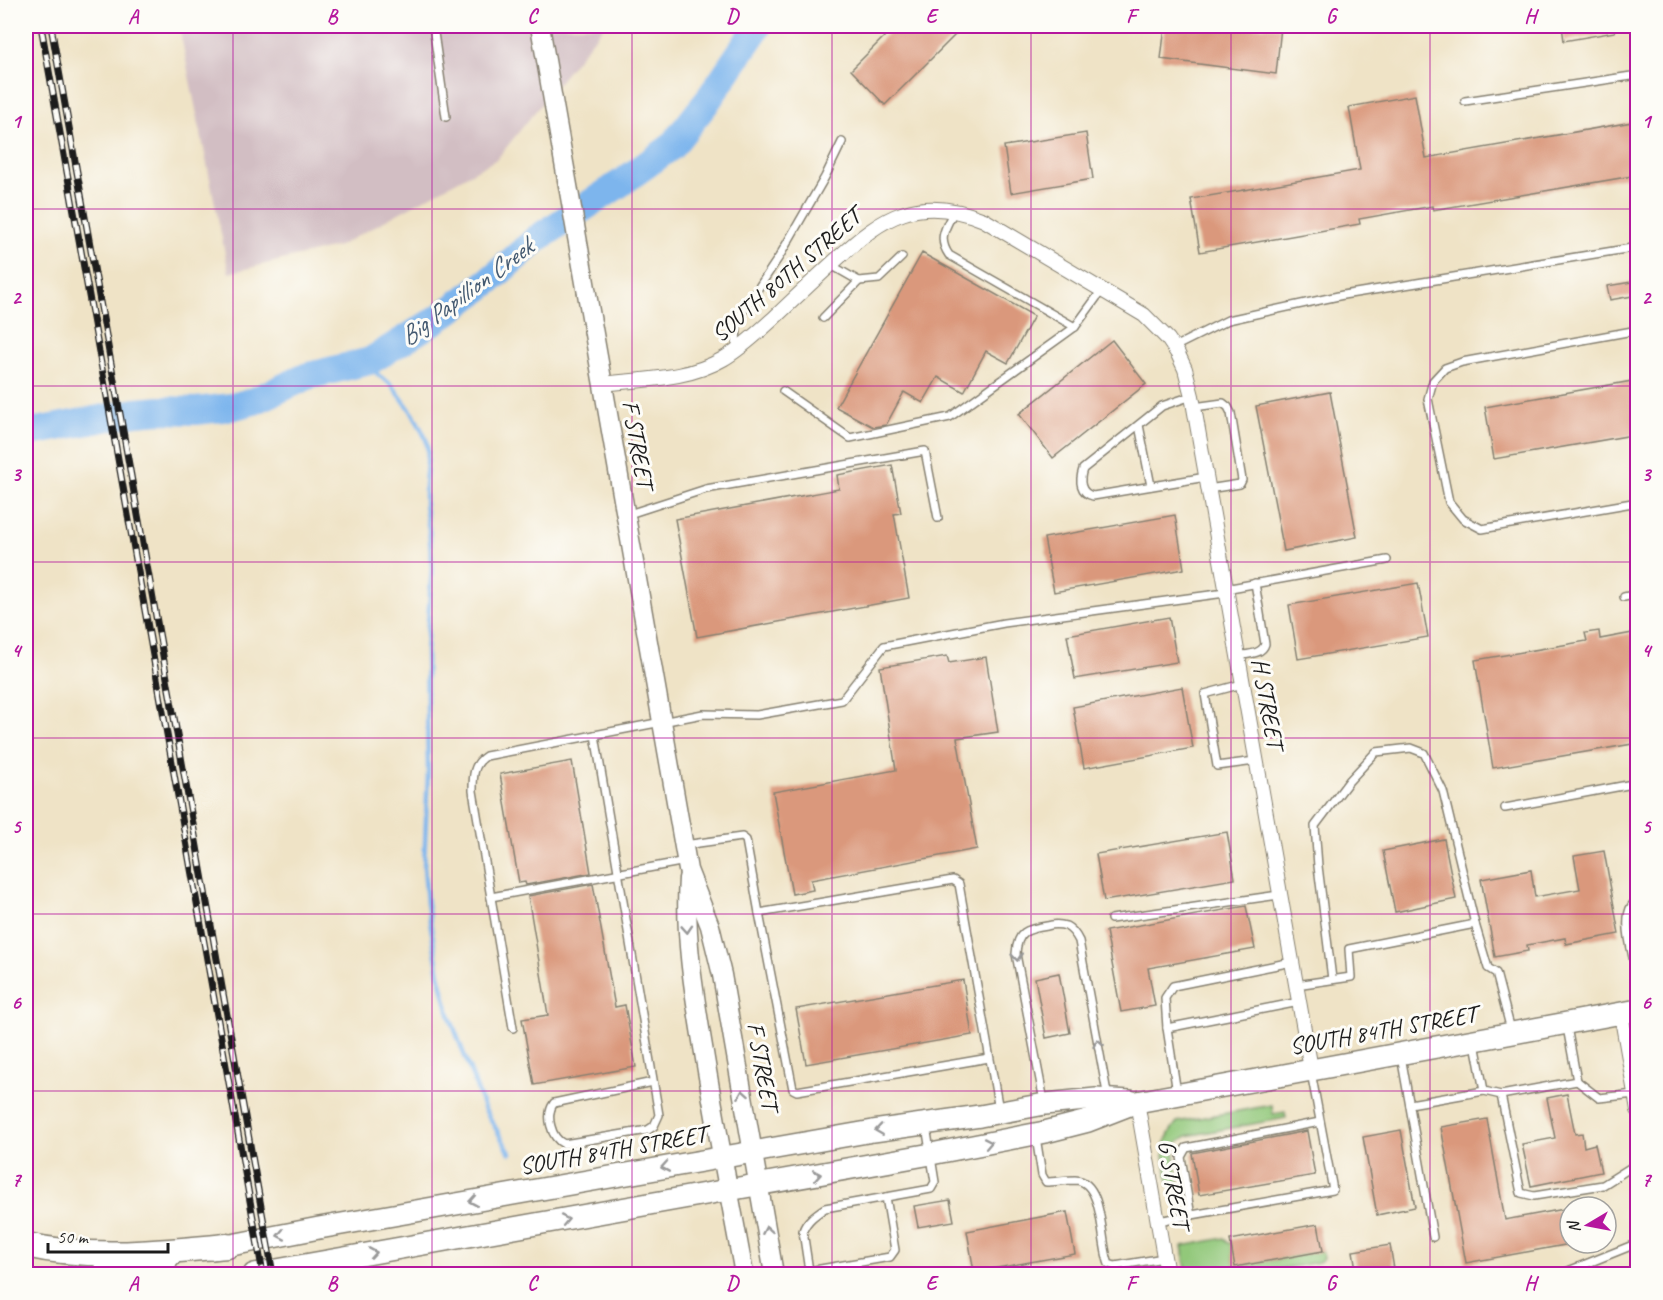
<svg xmlns="http://www.w3.org/2000/svg" width="1663" height="1300" viewBox="0 0 1663 1300" font-family="Caveat,sans-serif">
<style>
.industrial{fill:#d2bec3}
.green{fill:#92c87a;stroke:#57724b;stroke-width:1.5}
.lines{fill:none;stroke-linecap:round;stroke-linejoin:round}
.stream{stroke:#7db5ed;stroke-width:4.5}
.river{stroke:#7db5ed;stroke-width:28}
.building{fill:#da987b}
.lane-casing{stroke:#868071;stroke-width:10}
.street-casing{stroke:#868071;stroke-width:16}
.secondary-casing{stroke:#868071;stroke-width:21}
.primary-casing{stroke:#868071;stroke-width:24}
.highway-casing{stroke:#868071;stroke-width:27}
.lane{stroke:#fff;stroke-width:7}
.street{stroke:#fff;stroke-width:14}
.secondary{stroke:#fff;stroke-width:18}
.primary{stroke:#fff;stroke-width:21}
.highway{stroke:#fff;stroke-width:24}
.rail-casing{stroke:#1c1c1c;stroke-width:7}
.rail{stroke:#fdfcf7;stroke-width:4.5;stroke-dasharray:14;stroke-linecap:butt}
.oneway{stroke:#999}
.grid{fill:none;stroke:#b5179e;stroke-width:1.5;stroke-opacity:0.55}
.labels{text-anchor:middle;dominant-baseline:central;stroke-width:6;stroke-linejoin:round;paint-order:stroke}
.street-label{font-size:24px;fill:#1c1c1c;stroke:#fdfcf7}
.water-label{font-size:26px;font-style:italic;fill:#435970;stroke:#fdfcf7}
.neatline{fill:none;stroke:#b5179e;stroke-width:2}
.grid-label{font-size:20px;text-anchor:middle;font-weight:bold;fill:#b5179e}
</style>
<rect width="100%" height="100%" fill="#fdfcf7"/>
<filter id="ink" filterUnits="userSpaceOnUse"><feTurbulence type="fractalNoise" baseFrequency=".0167" numOctaves="2"/><feDisplacementMap in="SourceGraphic" scale="12" xChannelSelector="R" yChannelSelector="G"/><feConvolveMatrix kernelMatrix="1 2 1 2 8 2 1 2 1" color-interpolation-filters="sRGB"/></filter>
<filter id="wash" filterUnits="userSpaceOnUse"><feTurbulence type="fractalNoise" baseFrequency=".008" numOctaves="4" result="noise"/><feDisplacementMap in="SourceGraphic" scale="24" xChannelSelector="R" yChannelSelector="G"/><feGaussianBlur stdDeviation="1.35" result="paint"/><feColorMatrix in="noise" values="0 0 0 0 0 0 0 0 0 0 0 0 0 0 0 0 0 1.4 0 .05"/><feComposite in="paint" operator="in"/></filter>
<g filter="url(#wash)">
<rect width="100%" height="100%" fill="#efe3c6"/>
<polygon class="industrial" points="179,26 604,26 497,159 339,246 229,273"/>
<g class="green">
<path d="M1272,1105L1273,1114L1285,1112L1286,1118L1187,1136L1178,1142L1174,1149L1179,1182L1169,1185C1164,1159 1158,1145 1177,1122Z"/>
<polygon points="1224,1238 1228,1243 1231,1243 1235,1267 1322,1251 1324,1258 1319,1262 1251,1274 1187,1274 1182,1246"/>
</g>
<g class="lines">
<polyline class="stream" points="370,361 378,375 392,385 414,415 426,439 428,451 425,485 425,506 429,530 432,565 426,651 428,771 424,866 427,904 439,974 449,1014 484,1108 510,1153"/>
<polyline class="river" points="26,433 136,412 161,410 196,411 231,407 254,401 308,376 370,361 442,316 489,281 538,238 621,183 671,147 706,103 758,26"/>
</g>
<g id="blocks">
<g class="building">
<polygon points="895,26 964,26 885,105 851,70"/>
<polygon points="1165,26 1281,27 1276,74 1161,59"/>
<polygon points="1562,26 1614,26 1615,32 1564,41"/>
<polygon points="1415,95 1426,158 1638,121 1638,175 1433,210 1432,206 1359,219 1360,224 1200,252 1191,199 1360,170 1349,107"/>
<polygon points="1086,133 1093,179 1011,193 1004,146"/>
<polygon points="922,253 1034,316 1008,363 986,351 964,392 938,377 923,403 904,392 886,425 873,427 836,407"/>
<polygon points="1638,281 1638,295 1610,300 1607,286"/>
<polygon points="1112,340 1146,384 1053,458 1019,414"/>
<polygon points="1638,380 1638,434 1494,459 1485,407"/>
<polygon points="1330,392 1357,537 1284,551 1256,406"/>
<polygon points="892,465 901,513 894,514 909,598 697,637 675,519 839,489 837,475"/>
<polygon points="1175,515 1184,569 1054,592 1044,538"/>
<polygon points="1418,583 1428,637 1298,659 1289,605"/>
<polygon points="1169,617 1177,662 1075,679 1067,635"/>
<polygon points="1599,631 1600,639 1638,632 1638,743 1493,768 1475,660 1587,641 1585,633"/>
<polygon points="947,656 949,663 986,657 998,732 957,738 977,849 811,880 813,890 792,894 773,792 896,770 880,667"/>
<polygon points="1182,687 1193,748 1084,768 1073,707"/>
<polygon points="572,761 591,873 526,885 525,882 519,883 500,774"/>
<polygon points="1227,832 1235,879 1104,901 1096,854"/>
<polygon points="1444,839 1456,899 1395,912 1383,851"/>
<polygon points="1604,851 1619,934 1566,944 1565,938 1527,945 1528,951 1495,957 1481,879 1531,870 1535,897 1580,889 1574,856"/>
<polygon points="593,884 615,1007 625,1005 636,1067 534,1085 522,1019 548,1015 528,896"/>
<polygon points="1246,906 1255,949 1148,968 1155,1006 1121,1012 1106,931"/>
<polygon points="1059,973 1070,1033 1046,1038 1035,978"/>
<polygon points="963,980 972,1035 806,1064 796,1009"/>
<polygon points="1567,1094 1575,1134 1582,1133 1584,1147 1595,1144 1601,1172 1531,1186 1522,1144 1555,1138 1547,1098"/>
<polygon points="1487,1119 1505,1220 1570,1208 1570,1244 1466,1263 1441,1127"/>
<polygon points="1401,1130 1415,1207 1377,1215 1363,1137"/>
<polygon points="1307,1131 1315,1175 1199,1195 1192,1153"/>
<polygon points="950,1200 954,1221 918,1227 914,1206"/>
<polygon points="1067,1212 1075,1254 974,1272 967,1231"/>
<polygon points="1318,1224 1323,1251 1235,1267 1230,1240"/>
<polygon points="1390,1245 1395,1275 1357,1275 1353,1251"/>
</g>
</g>
</g>
<g filter="url(#ink)">
<use href="#blocks" fill-opacity="0" stroke="#868071" stroke-width="1.5"/>
<g class="lines">
<g class="lane-casing">
<g id="lane">
<polyline points="433,26 446,117"/>
<polyline points="1465,101 1638,75"/>
<path d="M954,211C946,227 937,238 949,255L1075,327"/>
<polyline points="859,281 879,279 902,257"/>
<polyline points="823,318 859,281 831,265"/>
<polyline points="1638,330 1462,362 1445,368 1433,381 1428,399 1449,502 1463,519 1482,529 1638,502"/>
<polyline points="1174,347 1228,320 1343,295 1638,247"/>
<polyline points="736,348 737,320 779,257 825,177 842,142"/>
<polyline points="783,391 850,438 950,417 1075,327 1102,290"/>
<path d="M1192,396L1162,406L1083,469C1079,481 1080,493 1093,496L1206,477"/>
<polyline points="1194,407 1223,403 1228,407 1231,413 1242,480 1240,484 1208,489"/>
<polyline points="1139,425 1151,486"/>
<polyline points="626,515 706,489 925,451 938,518"/>
<polyline points="1225,589 1387,560"/>
<polyline points="1624,597 1638,594"/>
<path d="M1236,656C1246,654 1262,655 1265,644L1255,583"/>
<polyline points="1242,684 1205,694 1217,766 1255,761"/>
<path d="M595,735L659,1115L654,1126L648,1130L564,1144C551,1138 545,1115 554,1103L653,1082"/>
<polyline points="1505,808 1638,783"/>
<polyline points="684,845 742,837 746,840 759,913 953,880 959,884 999,1110"/>
<polyline points="491,897 686,861"/>
<path d="M1638,901C1617,907 1634,961 1638,977"/>
<polyline points="759,913 793,1089 797,1091 989,1058"/>
<polyline points="1111,919 1279,895"/>
<polyline points="1332,979 1318,866 1315,826 1349,781 1376,752 1411,748 1424,753 1443,791 1475,924"/>
<polyline points="1296,985 1351,977 1349,949 1475,924 1488,968 1496,973 1511,1030"/>
<path d="M513,1028L473,791C473,776 473,764 486,756L703,714L757,715L842,700L884,646L1004,623L1225,593"/>
<polyline points="1167,1028 1299,1002"/>
<polyline points="1401,1056 1433,1237"/>
<polyline points="1577,1081 1599,1098 1635,1094"/>
<polyline points="1484,1091 1501,1095 1577,1081 1567,1027"/>
<polyline points="1177,1093 1167,1028 1165,998 1173,986 1292,962"/>
<polyline points="1501,1095 1521,1193 1534,1196 1603,1185 1630,1168 1638,1167"/>
<path d="M1044,1101L1016,954C1017,931 1027,929 1047,926C1053,924 1060,924 1066,926C1072,929 1076,935 1079,941L1108,1098"/>
<polyline points="1410,1104 1484,1091 1475,1043"/>
<path d="M1036,1137L1042,1175L1046,1182C1055,1182 1065,1180 1075,1180C1105,1181 1100,1244 1109,1264L1115,1266L1164,1258"/>
<polyline points="1191,1216 1181,1157 1186,1148 1320,1122"/>
<polyline points="1158,1221 1333,1190 1311,1072"/>
<polyline points="809,1271 890,1257 895,1250 886,1197"/>
<path d="M788,1274L809,1271L803,1231C806,1221 816,1214 825,1208L931,1189L935,1182L926,1126"/>
<polyline points="1561,1274 1638,1243"/>
</g>
</g>
<g class="street-casing">
<g id="street">
<path d="M603,384C643,379 687,380 723,359C742,348 757,333 773,319C794,299 815,279 837,259C884,215 919,194 984,220L1144,315L1168,339L1178,354L1185,369L1192,396L1311,1069"/>
<polyline points="1621,1013 1638,1110"/>
<polyline points="1137,1102 1167,1274"/>
</g>
</g>
<g class="secondary-casing">
<g id="secondary">
<polyline points="540,26 688,870 710,926 722,975 774,1274"/>
<path d="M688,878C684,940 695,998 705,1059C717,1131 731,1203 744,1274"/>
</g>
</g>
<g class="primary-casing">
<g id="primary">
<polyline points="211,1249 319,1228 873,1131 980,1116 1045,1104 1096,1099 1130,1101"/>
<polyline points="101,1274 169,1258"/>
<polyline points="254,1274 931,1154 1045,1132 1088,1121 1137,1102 1638,1010"/>
</g>
</g>
<g class="highway-casing">
<path id="highway" d="M26,1245C92,1260 160,1252 227,1246"/>
</g>
<use href="#lane" class="lane"/>
<use href="#street" class="street"/>
<use href="#secondary" class="secondary"/>
<use href="#primary" class="primary"/>
<use href="#highway" class="highway"/>
<g class="rail-casing">
<g id="rail">
<polyline points="41,26 263,1274"/>
<polyline points="51,26 273,1274"/>
</g>
</g>
<use href="#rail" class="rail"/>
</g>
<defs><path id="oneway-chevron" d="M-2-3.5L2.5 0L-2 3.5" fill="none" stroke-width="1.6" stroke-linecap="round" stroke-linejoin="round" transform="scale(1.5)"/></defs>
<g class="oneway">
<use href="#oneway-chevron" transform="translate(687 929) rotate(86)"/>
<use href="#oneway-chevron" transform="translate(1017 957) rotate(84)"/>
<use href="#oneway-chevron" transform="translate(1098 1043) rotate(-101)"/>
<use href="#oneway-chevron" transform="translate(743 1094) rotate(-100)"/>
<use href="#oneway-chevron" transform="translate(879 1130) rotate(172)"/>
<use href="#oneway-chevron" transform="translate(988 1143) rotate(-11)"/>
<use href="#oneway-chevron" transform="translate(665 1167) rotate(170)"/>
<use href="#oneway-chevron" transform="translate(817 1175) rotate(-10)"/>
<use href="#oneway-chevron" transform="translate(473 1201) rotate(170)"/>
<use href="#oneway-chevron" transform="translate(565 1220) rotate(-11)"/>
<use href="#oneway-chevron" transform="translate(767 1230) rotate(-100)"/>
<use href="#oneway-chevron" transform="translate(281 1235) rotate(169)"/>
<use href="#oneway-chevron" transform="translate(373 1253) rotate(-10)"/>
</g>
</g>
<path class="grid" d="M233,26V1274M432,26V1274M632,26V1274M832,26V1274M1031,26V1274M1231,26V1274M1430,26V1274M26,209H1638M26,386H1638M26,562H1638M26,738H1638M26,914H1638M26,1091H1638"/>
<g class="labels">
<g class="street-label">
<text transform="translate(786 275) rotate(-41)">SOUTH 80TH STREET</text>
<text transform="translate(638 444) rotate(80)">F STREET</text>
<text transform="translate(1268 703) rotate(80)">H STREET</text>
<text transform="translate(1383 1030) rotate(-10)">SOUTH 84TH STREET</text>
<text transform="translate(763 1066) rotate(80)">F STREET</text>
<text transform="translate(613 1150) rotate(-10)">SOUTH 84TH STREET</text>
<text transform="translate(1174 1184) rotate(80)">G STREET</text>
</g>
<g class="water-label">
<text transform="translate(466 292) rotate(-37)">Big Papillion Creek</text>
</g>
</g>
<rect width="1663" height="1300" fill="none" stroke="#fdfcf7" stroke-width="66"/>
<g transform="translate(1588 1225) rotate(260)"><circle r="28" fill="#fdfcf7" stroke="#a3a29f" stroke-width="1.5"/>
<path d="M0-4.5L10 22L0 15L-10 22Z" fill="#b5179e"/>
<text y="-9" font-size="16" font-weight="bold" text-anchor="middle" fill="#1c1c1c">N</text>
</g>
<path d="M48 1243v9h120v-9" fill="none" stroke="#1c1c1c" stroke-width="3"/>
<text x="57" y="1243" font-size="18" fill="#1c1c1c" stroke="#fdfcf7" stroke-width="4.5" paint-order="stroke">50 m</text>
<rect x="33" y="33" width="1597" height="1234" class="neatline"/>
<g class="grid-label">
<text x="133" y="23">A</text>
<text x="332" y="23">B</text>
<text x="532" y="23">C</text>
<text x="732" y="23">D</text>
<text x="931" y="23">E</text>
<text x="1131" y="23">F</text>
<text x="1331" y="23">G</text>
<text x="1530" y="23">H</text>
<text x="16" y="128">1</text>
<text x="1646" y="128">1</text>
<text x="16" y="304">2</text>
<text x="1646" y="304">2</text>
<text x="16" y="481">3</text>
<text x="1646" y="481">3</text>
<text x="16" y="657">4</text>
<text x="1646" y="657">4</text>
<text x="16" y="833">5</text>
<text x="1646" y="833">5</text>
<text x="16" y="1009">6</text>
<text x="1646" y="1009">6</text>
<text x="16" y="1186">7</text>
<text x="1646" y="1186">7</text>
<text x="133" y="1290">A</text>
<text x="332" y="1290">B</text>
<text x="532" y="1290">C</text>
<text x="732" y="1290">D</text>
<text x="931" y="1290">E</text>
<text x="1131" y="1290">F</text>
<text x="1331" y="1290">G</text>
<text x="1530" y="1290">H</text>
</g>
</svg>
